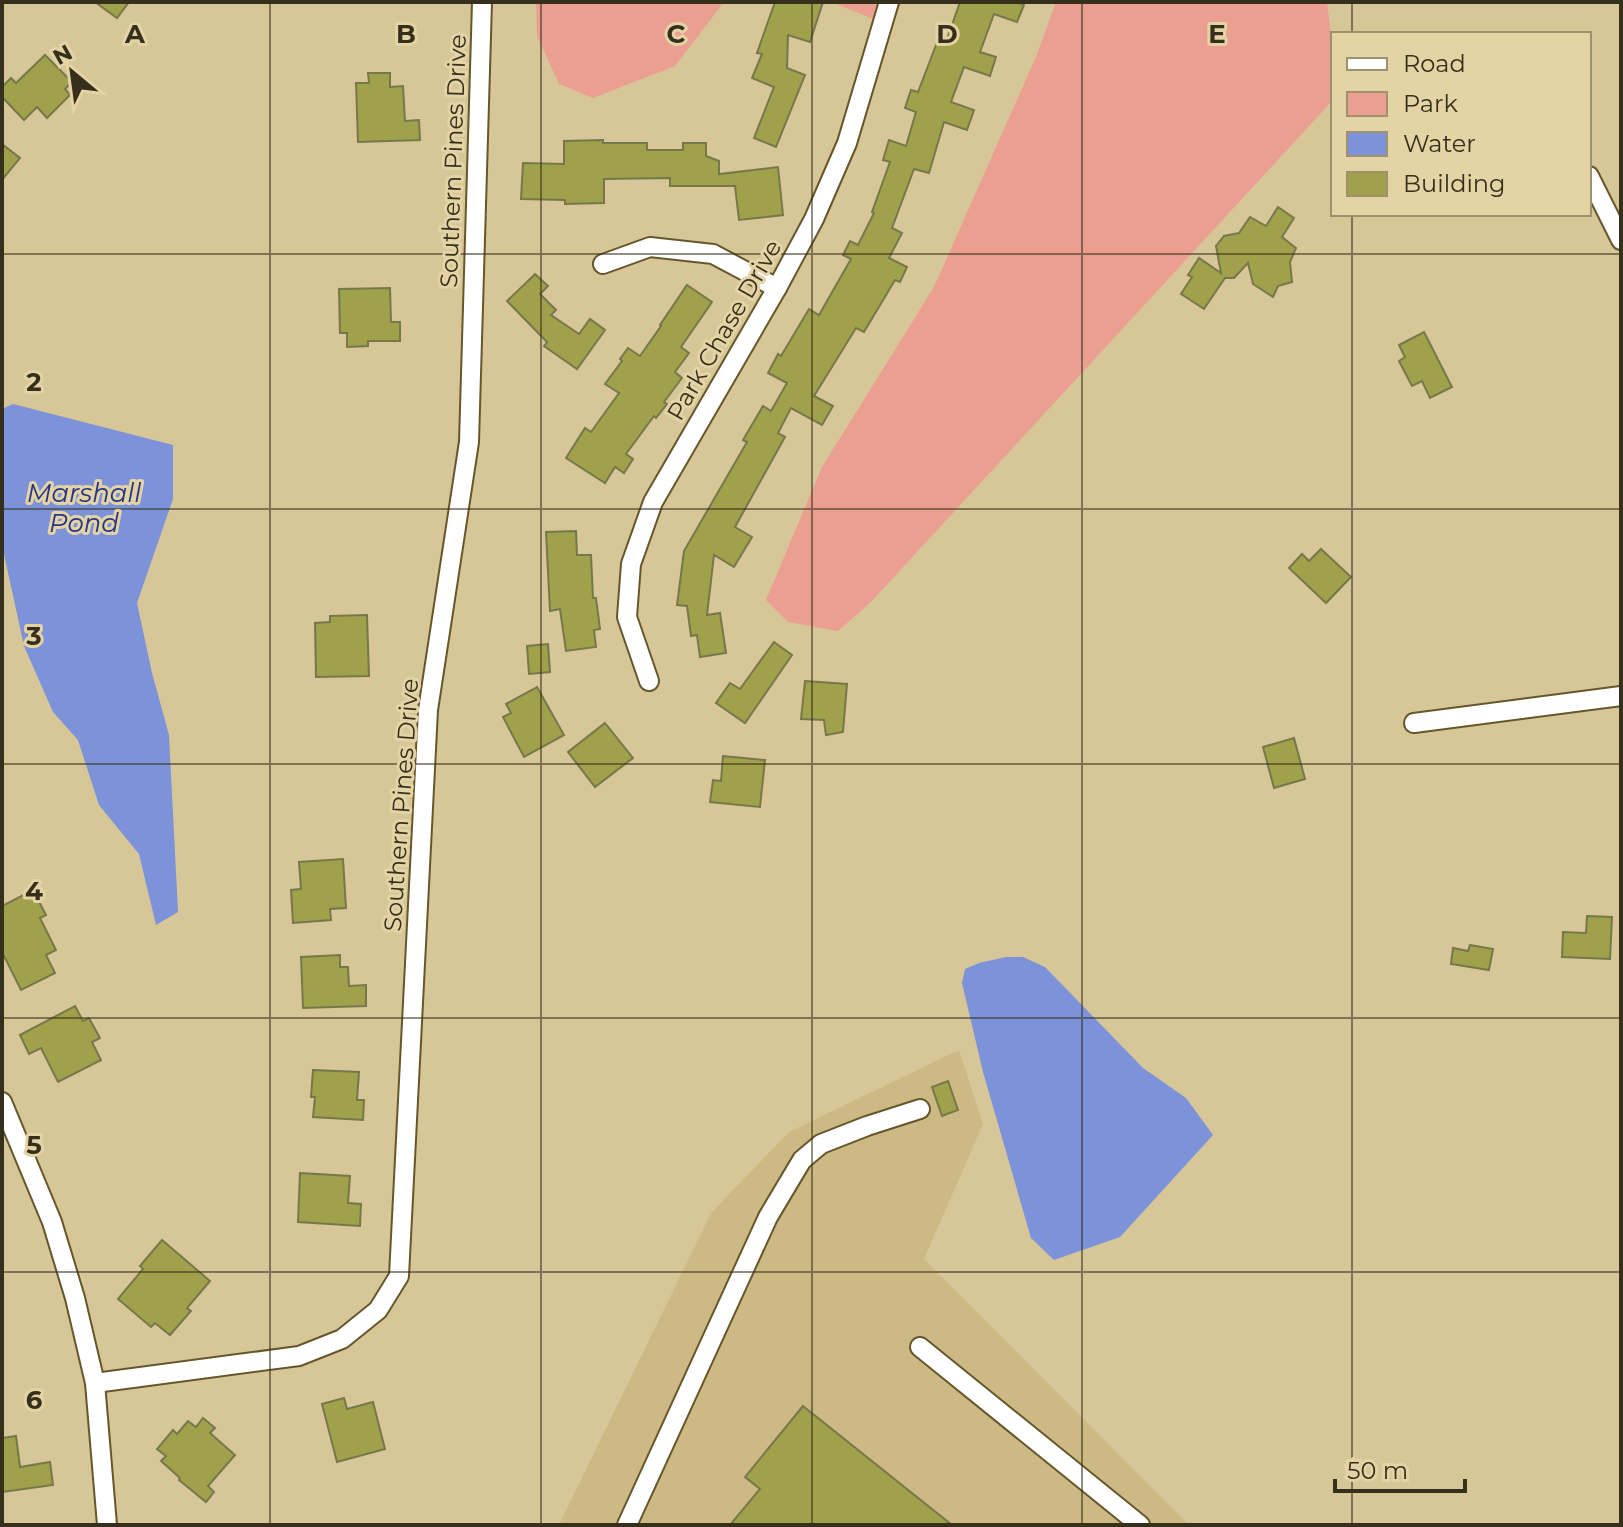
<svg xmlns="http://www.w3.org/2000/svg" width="1623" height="1527" viewBox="0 0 1623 1527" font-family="Montserrat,sans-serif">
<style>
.built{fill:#cdb983}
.green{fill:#eb9f91}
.water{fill:#7c92d9}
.building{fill:#9fa14b;stroke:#76784b;stroke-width:2}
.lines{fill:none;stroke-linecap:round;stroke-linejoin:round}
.minor-casing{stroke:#66572b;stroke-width:22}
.minor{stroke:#fff;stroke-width:18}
.grid{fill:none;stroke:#362f1c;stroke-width:2;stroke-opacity:0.55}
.labels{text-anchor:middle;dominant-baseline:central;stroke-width:6;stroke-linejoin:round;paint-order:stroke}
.street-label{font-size:24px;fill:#362f1c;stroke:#e4d3a4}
.water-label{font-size:26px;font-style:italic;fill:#263588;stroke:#e4d3a4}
.grid-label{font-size:26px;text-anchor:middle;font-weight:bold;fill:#362f1c;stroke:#e4d3a4;stroke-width:6;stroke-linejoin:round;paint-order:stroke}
</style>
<rect width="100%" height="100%" fill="#d7c697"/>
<polygon class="built" points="959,1050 983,1124 924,1259 1189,1525 559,1525 711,1213 789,1132"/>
<g class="green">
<polygon points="536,2 724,2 675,66 593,98 559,84 537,36"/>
<polygon points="831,2 902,2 891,26"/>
<polygon points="1056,2 1327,2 1333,51 1333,100 870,603 838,631 788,622 766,600 822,467 934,287 1036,57"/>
</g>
<g class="water">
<polygon points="13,404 173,445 173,499 137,603 152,673 169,735 178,912 156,925 139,854 99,805 78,740 53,712 24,646 2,545 2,409"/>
<polygon points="1006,957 1023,957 1045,967 1143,1068 1186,1098 1213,1135 1120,1237 1054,1260 1031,1238 983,1072 962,983 965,969 979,963"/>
</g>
<g class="building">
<polygon points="95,2 129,2 117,18"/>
<polygon points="775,2 823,2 810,42 788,35 787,68 805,75 776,147 754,138 774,87 752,78 762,54 757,53"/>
<polygon points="960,2 1016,2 1024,5 1017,22 994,14 980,52 996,57 990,76 964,67 951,102 974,110 967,130 944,122 929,173 914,169 892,228 902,233 889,258 907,267 900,282 895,280 864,332 856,328 814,396 833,406 822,425 791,408 778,433 785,437 735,527 752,537 734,567 714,555 707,615 720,613 726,653 700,657 697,635 691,636 687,606 677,605 684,551 747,442 743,440 763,406 771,411 787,383 768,373 778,354 781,356 809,309 819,315 851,259 843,255 850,241 858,245 874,213 872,212 890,162 883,160 889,140 906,146 916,112 905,108 911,90 918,92 938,40 946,42"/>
<polygon points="45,55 72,82 65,89 70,95 47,118 37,107 24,120 2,97 2,87 11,78 16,83"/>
<polygon points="368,73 390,73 390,87 403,86 405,121 419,120 420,140 358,142 356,83 369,83"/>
<polygon points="603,140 603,143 647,143 647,150 683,150 683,143 706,143 706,156 719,161 719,174 778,167 783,215 739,220 735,186 670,186 670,178 604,179 604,203 565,204 565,200 521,199 523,163 564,164 564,141"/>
<polygon points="2,144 20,158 2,180"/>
<polygon points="1278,207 1294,218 1282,237 1296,248 1290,262 1292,282 1278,286 1273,297 1253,284 1248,263 1234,278 1225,278 1204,309 1181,294 1192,277 1188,275 1199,258 1221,273 1216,246 1224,236 1239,233 1250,217 1266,226"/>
<polygon points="535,274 548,286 540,294 556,310 551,315 579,334 590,319 605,330 577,369 544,346 547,342 507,301"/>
<polygon points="687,285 712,302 681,347 689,353 675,372 682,378 664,402 667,404 656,418 654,416 626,454 633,459 624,473 615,467 605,483 566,458 585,428 591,432 619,393 605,384 622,361 620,359 628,348 640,356 661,326 660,325"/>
<polygon points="390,288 391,322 400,322 400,341 368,341 368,346 347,347 347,333 340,333 339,289"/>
<polygon points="1424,332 1452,387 1430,398 1422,381 1412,386 1399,361 1405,357 1399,345"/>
<polygon points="576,531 577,555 591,555 593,598 596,598 600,629 594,630 596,647 566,651 560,609 550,611 546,532"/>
<polygon points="1321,549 1351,577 1326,603 1289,568 1302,554 1309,561"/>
<polygon points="367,615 369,676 316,677 315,623 330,622 330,616"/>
<polygon points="774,642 792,655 745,723 716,703 730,683 740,689"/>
<polygon points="548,644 550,672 529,674 527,646"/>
<polygon points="805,681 847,684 843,732 826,735 824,720 801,719"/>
<polygon points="537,687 564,735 524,757 503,717 511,713 506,704"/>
<polygon points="605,723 633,758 595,787 568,752"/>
<polygon points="1294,738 1305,779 1274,788 1263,747"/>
<polygon points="723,756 765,760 760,807 710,802 713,780 721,781"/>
<polygon points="343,859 346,908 330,909 331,920 293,923 291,890 301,889 299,862"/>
<polygon points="33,890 46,915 40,918 56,950 46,955 55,973 21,990 2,952 2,906"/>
<polygon points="1587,916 1612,917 1610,959 1562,957 1563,932 1586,933"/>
<polygon points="1470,945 1493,949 1489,970 1451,964 1453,948 1468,951"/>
<polygon points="340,955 340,967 348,967 349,986 366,985 366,1006 303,1008 301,957"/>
<polygon points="75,1006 83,1021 89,1018 100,1038 92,1042 101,1060 58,1082 41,1048 29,1054 20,1035"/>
<polygon points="313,1070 359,1072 357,1100 364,1100 363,1120 313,1117 315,1097 311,1097"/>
<polygon points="948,1081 958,1110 942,1116 932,1087"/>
<polygon points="300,1173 350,1176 348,1203 361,1204 360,1226 298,1222"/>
<polygon points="162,1240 210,1281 187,1308 191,1311 170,1335 155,1323 151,1327 118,1299 143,1269 140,1266"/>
<polygon points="344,1398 347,1409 373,1402 385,1449 337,1462 322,1404"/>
<polygon points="803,1406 952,1525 730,1525 760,1489 745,1477"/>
<polygon points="203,1418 215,1428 210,1433 235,1455 208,1486 214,1492 206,1502 179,1480 180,1478 161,1461 166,1456 157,1449 173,1430 177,1434 188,1421 196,1427"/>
<polygon points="16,1436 20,1467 50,1462 53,1485 2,1492 2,1438"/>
</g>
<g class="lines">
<g class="minor-casing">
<g id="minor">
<polyline points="1589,176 1621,240"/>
<polyline points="603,264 650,247 713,254 777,288"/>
<polyline points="649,681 627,617 631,564 653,502 777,288 814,219 847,143 889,2"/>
<polyline points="1414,723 1621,696"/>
<polyline points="2,1102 52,1222 75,1298 95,1383 107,1525"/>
<polyline points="920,1347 1140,1525"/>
<polyline points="95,1383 299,1356 342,1339 378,1310 399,1276 428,710 469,442 482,2"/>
<polyline points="627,1525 768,1217 802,1160 821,1144 867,1126 920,1109"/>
</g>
</g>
<use href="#minor" class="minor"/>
</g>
<path class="grid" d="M270,2V1525M541,2V1525M812,2V1525M1082,2V1525M1352,2V34M1352,214V1525M2,254H1621M2,509H1621M2,764H1621M2,1018H1621M2,1272H1621"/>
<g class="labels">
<g class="street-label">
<text transform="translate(453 161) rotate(-88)">Southern Pines Drive</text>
<text transform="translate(724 330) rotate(-60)">Park Chase Drive</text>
<text transform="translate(401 805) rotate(-86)">Southern Pines Drive</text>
</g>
<g class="water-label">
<text x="84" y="493">Marshall<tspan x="84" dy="30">Pond</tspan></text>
</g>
</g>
<g class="grid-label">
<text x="135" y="43">A</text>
<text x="406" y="43">B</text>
<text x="676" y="43">C</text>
<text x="947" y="43">D</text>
<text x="1217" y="43">E</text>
<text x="34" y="391">2</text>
<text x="34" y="645">3</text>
<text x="34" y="900">4</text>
<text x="34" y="1154">5</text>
<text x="34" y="1409">6</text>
</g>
<rect width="1623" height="1527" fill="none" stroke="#362f1c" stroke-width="8"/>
<rect x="1331" y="32" width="260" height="184" fill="#e4d3a4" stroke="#9e916e" stroke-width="2"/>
<rect x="1347" y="58" width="40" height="12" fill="#ffffff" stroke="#9e916e" stroke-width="2"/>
<text x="1403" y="72" font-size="24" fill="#362f1c">Road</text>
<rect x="1347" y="92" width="40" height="24" fill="#eb9f91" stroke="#9e916e" stroke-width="2"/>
<text x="1403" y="112" font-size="24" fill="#362f1c">Park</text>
<rect x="1347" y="132" width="40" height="24" fill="#7c92d9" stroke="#9e916e" stroke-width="2"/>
<text x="1403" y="152" font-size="24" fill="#362f1c">Water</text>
<rect x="1347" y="172" width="40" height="24" fill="#9fa14b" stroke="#9e916e" stroke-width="2"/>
<text x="1403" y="192" font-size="24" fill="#362f1c">Building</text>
<g transform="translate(72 72) rotate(331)" stroke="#e4d3a4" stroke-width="6" paint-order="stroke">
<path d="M0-6L14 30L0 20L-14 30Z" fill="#362f1c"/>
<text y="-12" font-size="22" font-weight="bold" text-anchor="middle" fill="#362f1c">N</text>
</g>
<path d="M1335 1479v12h130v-12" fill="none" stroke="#362f1c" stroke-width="4"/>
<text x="1347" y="1479" font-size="24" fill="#362f1c" stroke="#e4d3a4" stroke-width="6" paint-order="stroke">50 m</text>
</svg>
